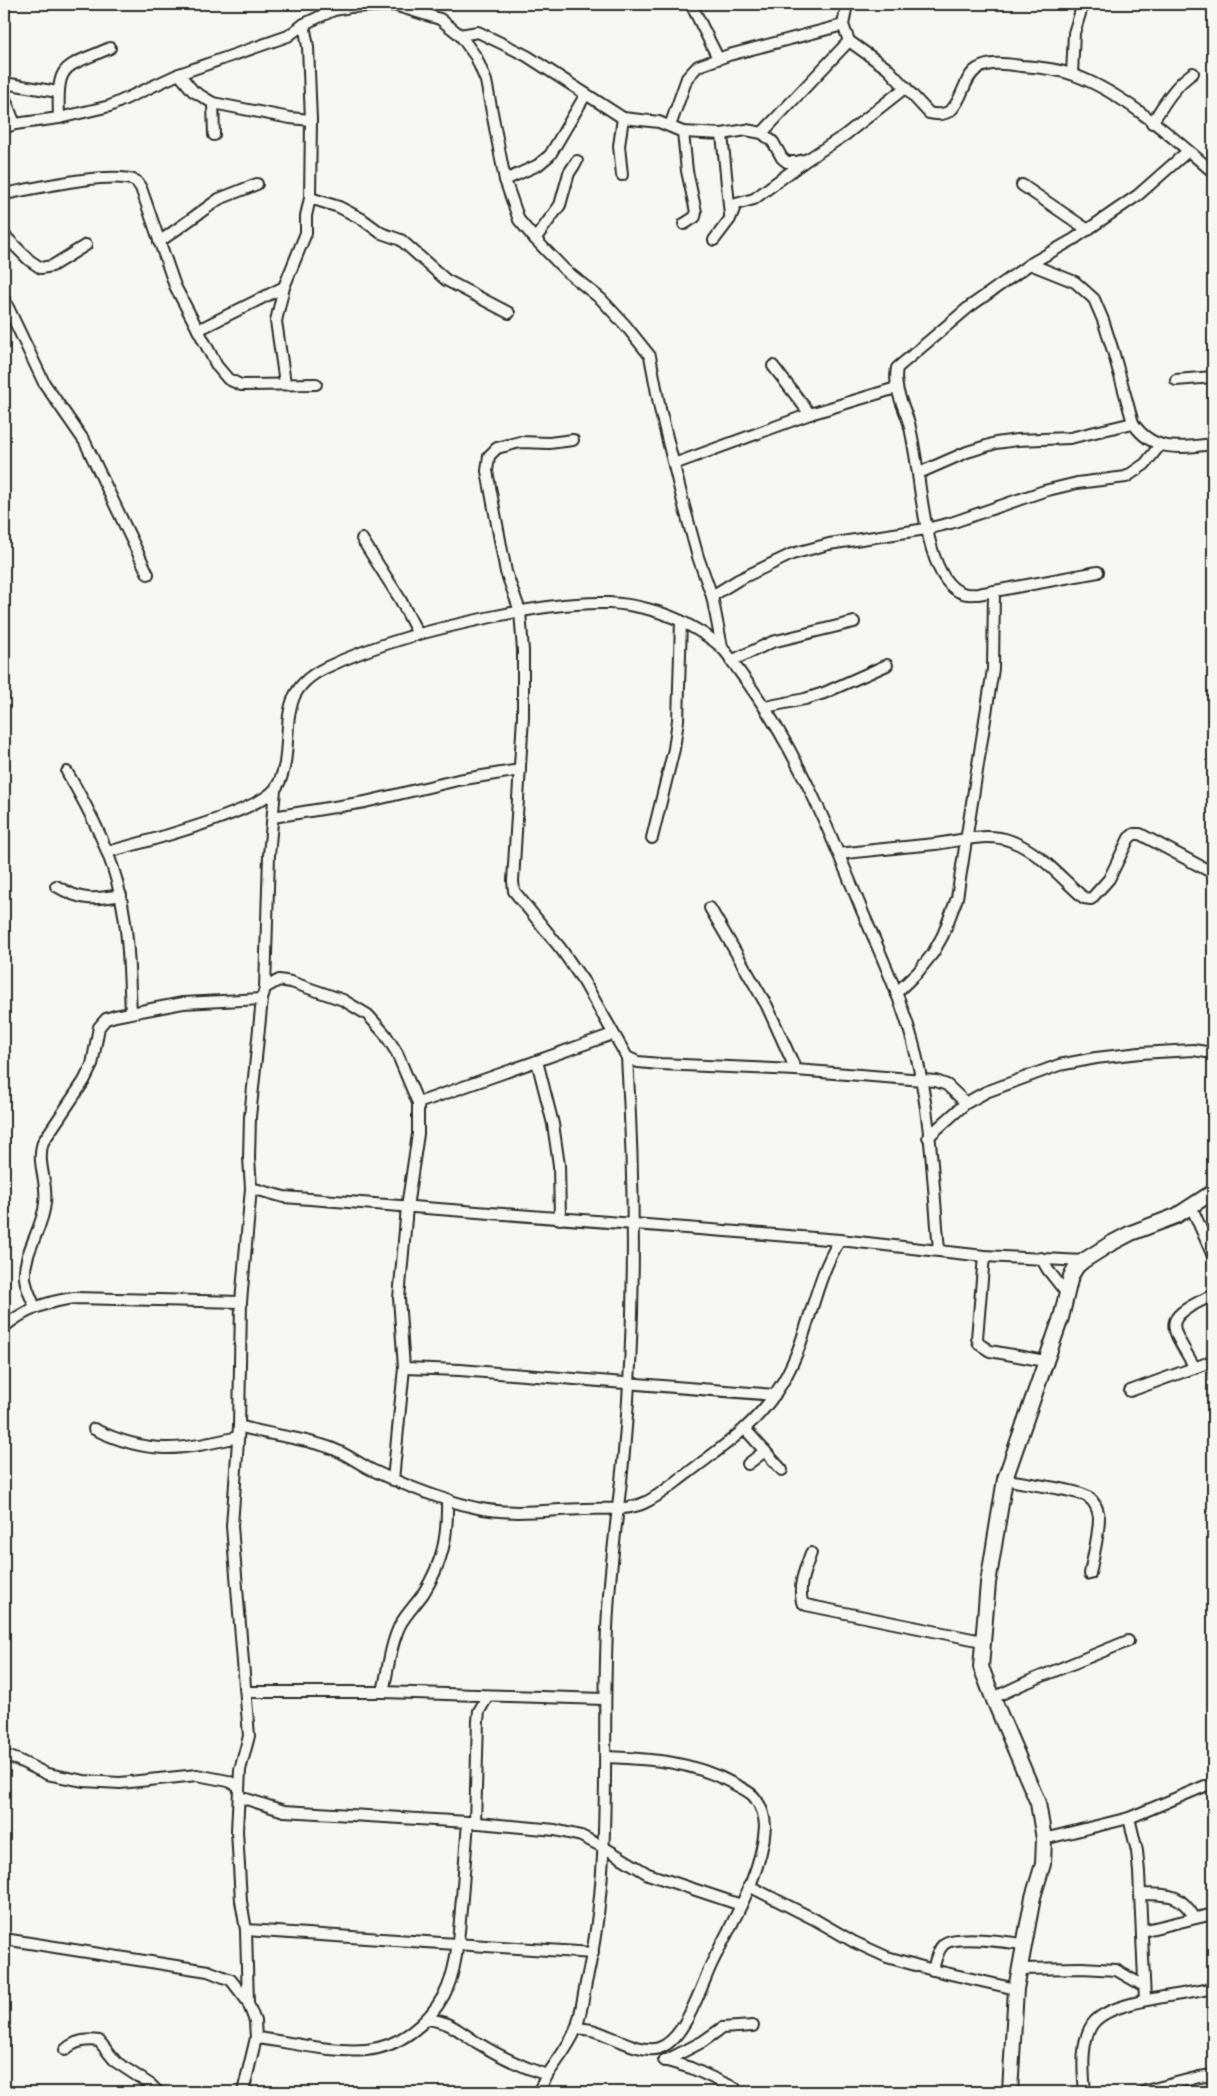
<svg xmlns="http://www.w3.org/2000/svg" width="1217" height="2096" viewBox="0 0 1217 2096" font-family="Mali,sans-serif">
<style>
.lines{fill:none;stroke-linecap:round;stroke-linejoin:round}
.street-casing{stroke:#2b2b2b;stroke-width:14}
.secondary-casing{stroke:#2b2b2b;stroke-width:18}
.street{stroke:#f6f6f2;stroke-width:10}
.secondary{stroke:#f6f6f2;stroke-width:14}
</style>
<rect width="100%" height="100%" fill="#f6f6f2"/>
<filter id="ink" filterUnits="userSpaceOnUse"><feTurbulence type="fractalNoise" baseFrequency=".02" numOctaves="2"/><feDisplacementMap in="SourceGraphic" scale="10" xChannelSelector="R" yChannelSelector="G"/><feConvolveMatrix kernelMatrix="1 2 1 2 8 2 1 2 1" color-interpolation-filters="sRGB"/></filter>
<g filter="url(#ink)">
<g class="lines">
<g class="street-casing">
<g id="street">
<polyline points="691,4 718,58"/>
<path d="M847,4L843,25L849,41L888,69L929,113C964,122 958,81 977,69C990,61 1007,64 1021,66C1038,67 1057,69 1074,75C1122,92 1174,138 1213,172"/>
<polyline points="420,12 431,4"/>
<polyline points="460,35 478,32 503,44 527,56 623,118 659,122 683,132 722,134 746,130 762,133 773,142 782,158 787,162 796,162 808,159"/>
<polyline points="179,74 193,91 213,103 290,118 311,120"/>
<polyline points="1072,74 1074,33 1083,4"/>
<polyline points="4,83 58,92"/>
<polyline points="4,96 15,124"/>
<polyline points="213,103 214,135"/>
<path d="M59,118C57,62 62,69 110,48"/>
<path d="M1152,123C1164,104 1175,85 1193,73"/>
<polyline points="670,126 687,78 698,66 729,55 843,25"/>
<polyline points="4,128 15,124 59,118 110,106 179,74 288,36 304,24 334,10 350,7 394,5 440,19 460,35 476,57 486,81 505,180 519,220 535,239 565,270 601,299 626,326 650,356 660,409 684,506 698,557 712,596 722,647"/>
<polyline points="683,132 687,171 696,212 695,217 684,224"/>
<polyline points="762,133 849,41"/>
<polyline points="722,134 730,215"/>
<polyline points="622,175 619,146 623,118"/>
<polyline points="505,180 538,165 550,155 586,94"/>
<polyline points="1022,185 1088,230"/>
<path d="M4,194C31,189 114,170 136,181L141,188L175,286L217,366L228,379L241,385L316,384"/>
<polyline points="310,198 339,207 362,219 381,233 401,240 446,280 509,313"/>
<polyline points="4,235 29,260 41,268 52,266 86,245"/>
<polyline points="535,239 560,205 569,173 577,161"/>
<polyline points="714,240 730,219 736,204 754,199 808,159 845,135 906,87"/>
<polyline points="159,242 219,199 257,184"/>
<path d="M1030,264L1075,282L1094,299L1103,320L1113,351L1133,423C1153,453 1181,448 1213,444"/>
<polyline points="4,299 44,383 85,442 148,574"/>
<polyline points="198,330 284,287"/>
<polyline points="773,366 810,414"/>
<polyline points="1176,380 1213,377"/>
<polyline points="285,383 276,321 284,287 306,233 306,216 310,198 311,120 308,47 304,24"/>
<polyline points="573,440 549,443 520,442 497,448 489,456 487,471 506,572 520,611 523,651 523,717 513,881 514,891 561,949 584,982 627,1057 638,1062 660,1064 796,1070 936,1081 947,1085 966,1103"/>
<polyline points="674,464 810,414 896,388"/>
<polyline points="919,473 967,452 996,443 1017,440 1070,438 1133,423"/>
<polyline points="362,539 400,599 418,634"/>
<path d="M1098,572L978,594C973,594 967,595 963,593C925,583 921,481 914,449C913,441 911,432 909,423C903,404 893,388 897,368L969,307L1030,264L1074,239L1138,195L1188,151"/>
<polyline points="712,596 738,580 792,554 829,544 926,529 951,523 1044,491 1077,483 1126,477 1145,464 1160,445"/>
<polyline points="731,661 772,642 854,622"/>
<polyline points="765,707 805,699 824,693 887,665"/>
<path d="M67,772C89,809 111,851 120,894C129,933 129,973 131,1012"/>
<polyline points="273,817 365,802 458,780 520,770"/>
<polyline points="652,838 674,749 678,720 681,621"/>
<path d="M107,852C141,843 256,813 275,789C281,782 283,772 285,763C291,721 280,690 325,668C377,643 435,629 491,617C530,609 569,602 609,603C633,604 661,611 683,622C696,629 713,638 723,649C729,655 734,664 739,671C794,743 829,829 863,913C882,957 903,1003 915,1050C931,1115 933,1184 939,1250"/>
<path d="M839,854C871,850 903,847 935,844C959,841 987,832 1011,841C1040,852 1061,878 1084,898L1091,899L1109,879L1129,838L1134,834H1140L1213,873"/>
<path d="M56,886C81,901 93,900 121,895"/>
<polyline points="710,908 767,1006 796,1070"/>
<polyline points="265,988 269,855 275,790"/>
<polyline points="896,993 918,972 933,953 943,935 957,898 993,669 994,591"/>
<polyline points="537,1061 553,1124 559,1165 560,1219"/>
<polyline points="418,1103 613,1034"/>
<polyline points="928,1137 966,1103 986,1092 1059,1065 1096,1058 1140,1053 1193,1050 1213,1053"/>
<polyline points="251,1188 284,1197 840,1240 984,1256 1083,1261"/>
<polyline points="1191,1206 1213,1256"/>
<polyline points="984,1256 977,1338 979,1344 990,1351 1045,1361"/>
<polyline points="1041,1258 1048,1270 1067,1294"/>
<path d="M35,1307C31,1298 26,1288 25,1278C23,1252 43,1229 45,1203C48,1181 36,1163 43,1142L84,1081L92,1065L99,1027L106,1019L115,1016L183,1003L262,999"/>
<path d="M4,1327C25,1309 48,1301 75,1298L241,1302"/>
<polyline points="404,1368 460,1370 775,1395"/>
<path d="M1195,1368C1169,1322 1160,1320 1213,1295"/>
<polyline points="1130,1391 1213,1361"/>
<path d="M239,1426C268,1435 299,1437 328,1447C344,1452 358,1463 372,1470C404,1485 439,1499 473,1507C508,1516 547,1510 583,1509C602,1508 626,1511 644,1503C660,1496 674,1483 688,1473C719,1449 753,1427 775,1394C810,1345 810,1287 840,1240"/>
<path d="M94,1429C150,1456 180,1450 238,1437"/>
<polyline points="745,1429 782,1470"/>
<polyline points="748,1464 765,1451"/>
<path d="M1005,1479C1022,1484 1078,1489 1088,1497C1095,1502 1098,1509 1099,1517C1099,1536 1093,1556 1090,1574"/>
<path d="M811,1553C805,1570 798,1584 802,1602L806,1605L982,1641"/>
<polyline points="247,1692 383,1692 604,1699"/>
<path d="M383,1692C388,1670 390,1646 400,1625C406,1614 416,1604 423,1594C443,1562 448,1536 447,1499"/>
<polyline points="993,1698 1025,1683 1128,1641"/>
<polyline points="4,1755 18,1760 47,1774 84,1781 120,1783 197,1775 228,1781 239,1786"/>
<polyline points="240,1797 284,1811 468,1822 555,1830 581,1836 605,1848 648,1874 741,1905"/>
<polyline points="1129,1818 1137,1851 1139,1872 1145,2000"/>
<polyline points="475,1823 478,1721 479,1711 488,1696"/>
<polyline points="1044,1839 1129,1818 1205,1786"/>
<polyline points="749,1886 814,1919 854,1942 887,1957 933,1970 1016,1989"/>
<path d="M1140,1894C1169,1895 1179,1892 1195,1918"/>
<polyline points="246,1930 593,1953"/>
<polyline points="1142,1931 1213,1914"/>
<polyline points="4,1939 208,1971 231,1980 248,2002"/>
<polyline points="1020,1969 1082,1968 1116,1970 1144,1986"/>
<path d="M933,1970C935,1962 937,1951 943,1945C953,1934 1007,1942 1023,1944"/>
<path d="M428,2019C452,2023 456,2029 476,2042C499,2056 522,2067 547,2075"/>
<path d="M576,2028C582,2029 589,2029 595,2031C612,2036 641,2054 659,2048C685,2040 701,1986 712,1963C732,1922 762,1874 765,1827C765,1817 761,1806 755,1798C751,1792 741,1788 734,1784C692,1761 652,1759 606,1757"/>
<path d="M256,2038C292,2042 330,2053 366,2050C399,2047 428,2024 444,1995C458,1970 459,1927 462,1898C464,1873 466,1848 468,1822"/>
<path d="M65,2050C74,2041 87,2039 99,2041L116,2062L151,2085L158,2092"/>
<polyline points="664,2060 691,2068 735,2088"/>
<polyline points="665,2061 702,2042 722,2028 753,2026"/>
<polyline points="243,2092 256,2038 255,2021 248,2003 246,1930 241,1901 237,1831 240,1770 249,1736 232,1526 239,1426 241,1302 251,1188 249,1158 250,1117 262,999 265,988 279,980 291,982 343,1000 368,1015 385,1034 397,1053 418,1103 418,1134 407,1207 399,1298 404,1368 393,1480"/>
<path d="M538,2092C542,2086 544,2080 548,2074C558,2059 569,2046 576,2029C581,2015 583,1998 586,1983C615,1860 600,1735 608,1610C611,1557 619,1505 624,1452C636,1321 635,1189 627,1057"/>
<path d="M1085,2092C1083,2072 1080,2037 1095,2021C1117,1999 1183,1996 1213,1988"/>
<polyline points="1142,2092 1199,2077 1213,2075"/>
</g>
</g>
<g class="secondary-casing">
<polyline id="secondary" points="1010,2092 1016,1989 1033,1897 1043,1864 1044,1839 1038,1803 993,1698 981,1667 988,1583 1005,1479 1061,1318 1071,1276 1077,1266 1083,1261 1110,1244 1131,1233 1176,1216 1213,1192"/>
</g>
<use href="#street" class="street"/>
<use href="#secondary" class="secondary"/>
</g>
</g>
<rect width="1217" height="2096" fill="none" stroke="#f6f6f2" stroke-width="20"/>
<rect x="10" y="10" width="1197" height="2076" fill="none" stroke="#2b2b2b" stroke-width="2" filter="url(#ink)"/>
</svg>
